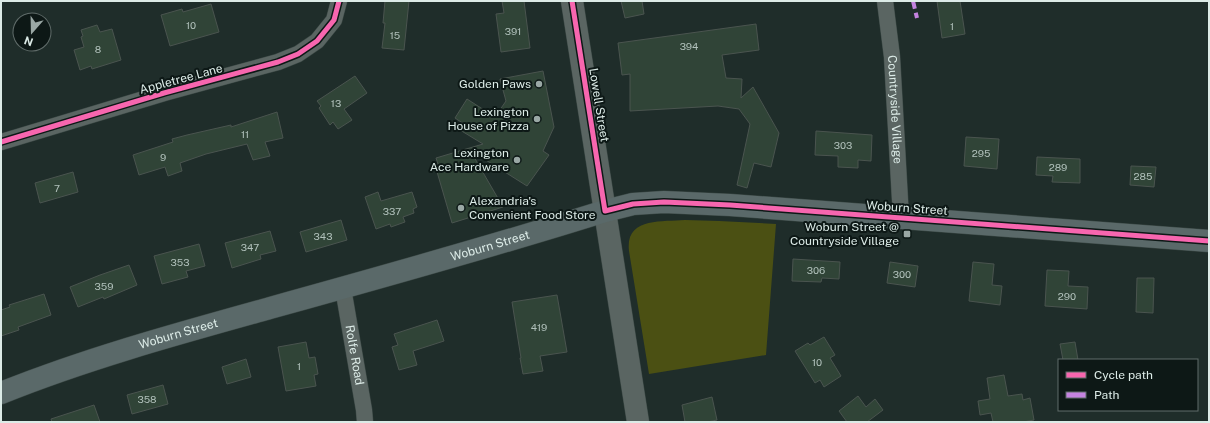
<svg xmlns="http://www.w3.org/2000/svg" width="1210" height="423" viewBox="0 0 1210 423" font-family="'Public Sans',sans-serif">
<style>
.green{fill:#4b5013}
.building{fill:#304437;stroke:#4a544f}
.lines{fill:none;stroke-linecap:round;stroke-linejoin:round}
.minor-casing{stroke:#3b4845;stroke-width:17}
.secondary-casing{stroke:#3b4845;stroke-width:23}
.primary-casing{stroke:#3b4845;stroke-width:23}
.minor{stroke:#5a6562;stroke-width:16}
.secondary{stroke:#5a6562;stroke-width:22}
.primary{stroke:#5a6969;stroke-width:22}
.quiet{stroke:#c483df;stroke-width:4;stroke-dasharray:8 4;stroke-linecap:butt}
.cycleway-casing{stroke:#0d1816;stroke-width:8}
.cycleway{stroke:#f766af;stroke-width:5}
.poi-dot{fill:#9aa8a5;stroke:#0d1816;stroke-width:1.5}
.labels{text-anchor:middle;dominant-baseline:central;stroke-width:4;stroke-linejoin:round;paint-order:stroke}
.number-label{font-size:10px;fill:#b1c1bb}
.street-label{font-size:12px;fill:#dcebe7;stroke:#0d1816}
.poi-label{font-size:12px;fill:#dcebe7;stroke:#0d1816;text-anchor:end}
</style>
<rect width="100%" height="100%" fill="#1f2d2a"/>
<path class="green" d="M685,220L719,221L776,224L766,355L649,374L629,251C625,217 662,222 685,220Z"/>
<g class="building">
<polygon points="385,1 409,1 404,50 382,48 385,23 383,23"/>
<polygon points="502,1 524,1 530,48 501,52 496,14 504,13"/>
<polygon points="621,1 642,1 644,14 625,18"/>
<polygon points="937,1 960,1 965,34 942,38"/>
<polygon points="211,4 219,32 170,46 161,15 182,9 183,12"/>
<polygon points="756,24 759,50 722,55 726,78 742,79 741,98 753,87 779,133 771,167 754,163 747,188 737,185 750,124 739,109 718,106 630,111 630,74 622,75 618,43"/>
<polygon points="97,25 100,32 112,29 121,60 92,69 91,66 80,70 74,50 84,47 81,37 83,36 81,30"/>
<polygon points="543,71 554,127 543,151 549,155 527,186 470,150 503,207 452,223 435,165 438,164 436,158 483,144 460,130 464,124 455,118 467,99 495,117 506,101 500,79"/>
<polygon points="355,76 367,93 344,109 352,120 338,129 333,122 330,125 319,108 321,106 317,101"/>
<polygon points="277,112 283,138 265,142 270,156 253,160 247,144 206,154 180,163 182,171 168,176 165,167 139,175 133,155 173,142 172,139 187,135 231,125 231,127"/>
<polygon points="816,131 872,135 871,161 858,160 858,168 838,167 838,156 815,155"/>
<polygon points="966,137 999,139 997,169 964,166"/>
<polygon points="1037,157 1080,159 1080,183 1052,182 1053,176 1036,175"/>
<polygon points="1131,166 1156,167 1154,187 1130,185"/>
<polygon points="73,172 78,192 40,203 35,183"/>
<polygon points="378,192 381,201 412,192 417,207 413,209 414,213 403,217 405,222 391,227 390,224 376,229 365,197"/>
<polygon points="341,220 347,240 306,252 300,232"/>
<polygon points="270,231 276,251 260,255 261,259 232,268 225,243"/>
<polygon points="199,244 205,266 186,271 188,277 162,284 154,256"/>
<polygon points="793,259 840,262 839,279 822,278 821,282 792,281"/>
<polygon points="890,262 918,266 915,287 887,283"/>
<polygon points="973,262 994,264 992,285 1002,286 1000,305 969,301"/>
<polygon points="129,265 137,285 104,299 103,297 78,307 70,287 100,275"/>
<polygon points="1047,270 1069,271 1068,286 1088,287 1087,309 1045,306"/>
<polygon points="1137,278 1154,278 1153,313 1136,312"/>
<polygon points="44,294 51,315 18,327 19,330 1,336 1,310 10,307 9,305"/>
<polygon points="557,295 567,352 540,356 543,371 523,374 520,358 521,358 512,302"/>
<polygon points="437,320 444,341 413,351 417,365 399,370 392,347 398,345 394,334"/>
<polygon points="824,337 835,355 830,358 841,376 824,387 820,380 815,383 795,351 808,343 810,345"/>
<polygon points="306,342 309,358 315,357 318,374 314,375 316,386 286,391 278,347"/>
<polygon points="1075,342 1078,360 1063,360 1060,344"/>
<polygon points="246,359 251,377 227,384 222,367"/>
<polygon points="1004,375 1008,396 1022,394 1023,400 1030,398 1034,420 1023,422 993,422 991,413 980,415 978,401 990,399 987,378"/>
<polygon points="163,385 168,404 132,414 127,395"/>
<polygon points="858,396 866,407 875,399 883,410 867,422 847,422 839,411"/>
<polygon points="712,397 717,420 707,422 685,422 682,405"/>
<polygon points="94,405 100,422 52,422 51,419"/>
</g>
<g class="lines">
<g class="minor-casing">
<g id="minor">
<path id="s1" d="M885,1L892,57L901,218"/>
<polyline points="1,142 164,93 278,62 298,54 317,41 334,20 339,1"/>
<path id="s2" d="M343,288L364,410L365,422"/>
</g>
</g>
<g class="secondary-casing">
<polyline id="secondary" points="572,1 638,422"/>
</g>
<g class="primary-casing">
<g id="primary">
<path id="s3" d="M1,393C88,358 180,333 270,308C382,277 494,246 605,211L633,204L664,202L730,205L1209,241"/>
</g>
</g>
<use href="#minor" class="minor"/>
<use href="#secondary" class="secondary"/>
<use href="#primary" class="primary"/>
<polyline class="quiet" points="913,1 917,18"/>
<g class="cycleway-casing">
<g id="cycleway">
<polyline points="572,1 605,211 633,204 664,202 730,205 1209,241"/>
<polyline points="1,142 164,93 278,62 298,54 317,41 334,20 339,1"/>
</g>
</g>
<use href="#cycleway" class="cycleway"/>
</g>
<g class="poi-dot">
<circle cx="539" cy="84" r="4"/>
<circle cx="537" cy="119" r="4"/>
<circle cx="517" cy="160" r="4"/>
<circle cx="461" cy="208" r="4"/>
<rect x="903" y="230" width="8" height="8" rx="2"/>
</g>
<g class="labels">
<g class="number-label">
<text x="191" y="25">10</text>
<text x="952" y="26">1</text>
<text x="513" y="31">391</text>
<text x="395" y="35">15</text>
<text x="689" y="46">394</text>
<text x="98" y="49">8</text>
<text x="336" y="103">13</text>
<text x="245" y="134">11</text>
<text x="843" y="145">303</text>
<text x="981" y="153">295</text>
<text x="163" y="157">9</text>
<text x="1058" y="167">289</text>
<text x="1143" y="176">285</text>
<text x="57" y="188">7</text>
<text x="392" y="211">337</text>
<text x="323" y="236">343</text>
<text x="250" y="247">347</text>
<text x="180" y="262">353</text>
<text x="816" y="270">306</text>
<text x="902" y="274">300</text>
<text x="104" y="286">359</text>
<text x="1067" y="296">290</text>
<text x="539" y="327">419</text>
<text x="817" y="362">10</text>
<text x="299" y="366">1</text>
<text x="147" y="399">358</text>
</g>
<g class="street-label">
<text transform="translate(181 79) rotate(-15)">Appletree Lane</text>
<text transform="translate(599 105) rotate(81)">Lowell Street</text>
<text stroke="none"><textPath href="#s1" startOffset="109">Countryside Village</textPath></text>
<text transform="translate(907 208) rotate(4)">Woburn Street</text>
<text stroke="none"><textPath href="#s3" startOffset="511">Woburn Street</textPath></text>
<text stroke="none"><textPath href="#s3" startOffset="187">Woburn Street</textPath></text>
<text stroke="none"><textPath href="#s2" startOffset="68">Rolfe Road</textPath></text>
</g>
<g class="poi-label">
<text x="531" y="84">Golden Paws</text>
<text x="529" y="112">Lexington<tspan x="529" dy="14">House of Pizza</tspan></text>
<text x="509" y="153">Lexington<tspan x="509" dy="14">Ace Hardware</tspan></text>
<text x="469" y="201" text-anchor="start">Alexandria's<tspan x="469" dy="14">Convenient Food Store</tspan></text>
<text x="899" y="227">Woburn Street @<tspan x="899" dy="14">Countryside Village</tspan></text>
</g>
</g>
<rect width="1210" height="423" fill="none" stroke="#dcebe7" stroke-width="4"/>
<rect x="1058" y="359" width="140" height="52" fill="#0d1816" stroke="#606c6a"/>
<rect x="1066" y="372" width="20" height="6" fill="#f766af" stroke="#606c6a"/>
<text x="1094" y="379" font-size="12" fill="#dcebe7">Cycle path</text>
<rect x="1066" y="392" width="20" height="6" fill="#c483df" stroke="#606c6a"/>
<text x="1094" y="399" font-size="12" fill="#dcebe7">Path</text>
<g transform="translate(32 32) rotate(200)"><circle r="19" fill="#0d1816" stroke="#606c6a"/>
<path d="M0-3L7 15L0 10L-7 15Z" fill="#9aa8a5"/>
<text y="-6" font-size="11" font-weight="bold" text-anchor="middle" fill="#dcebe7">N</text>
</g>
</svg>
